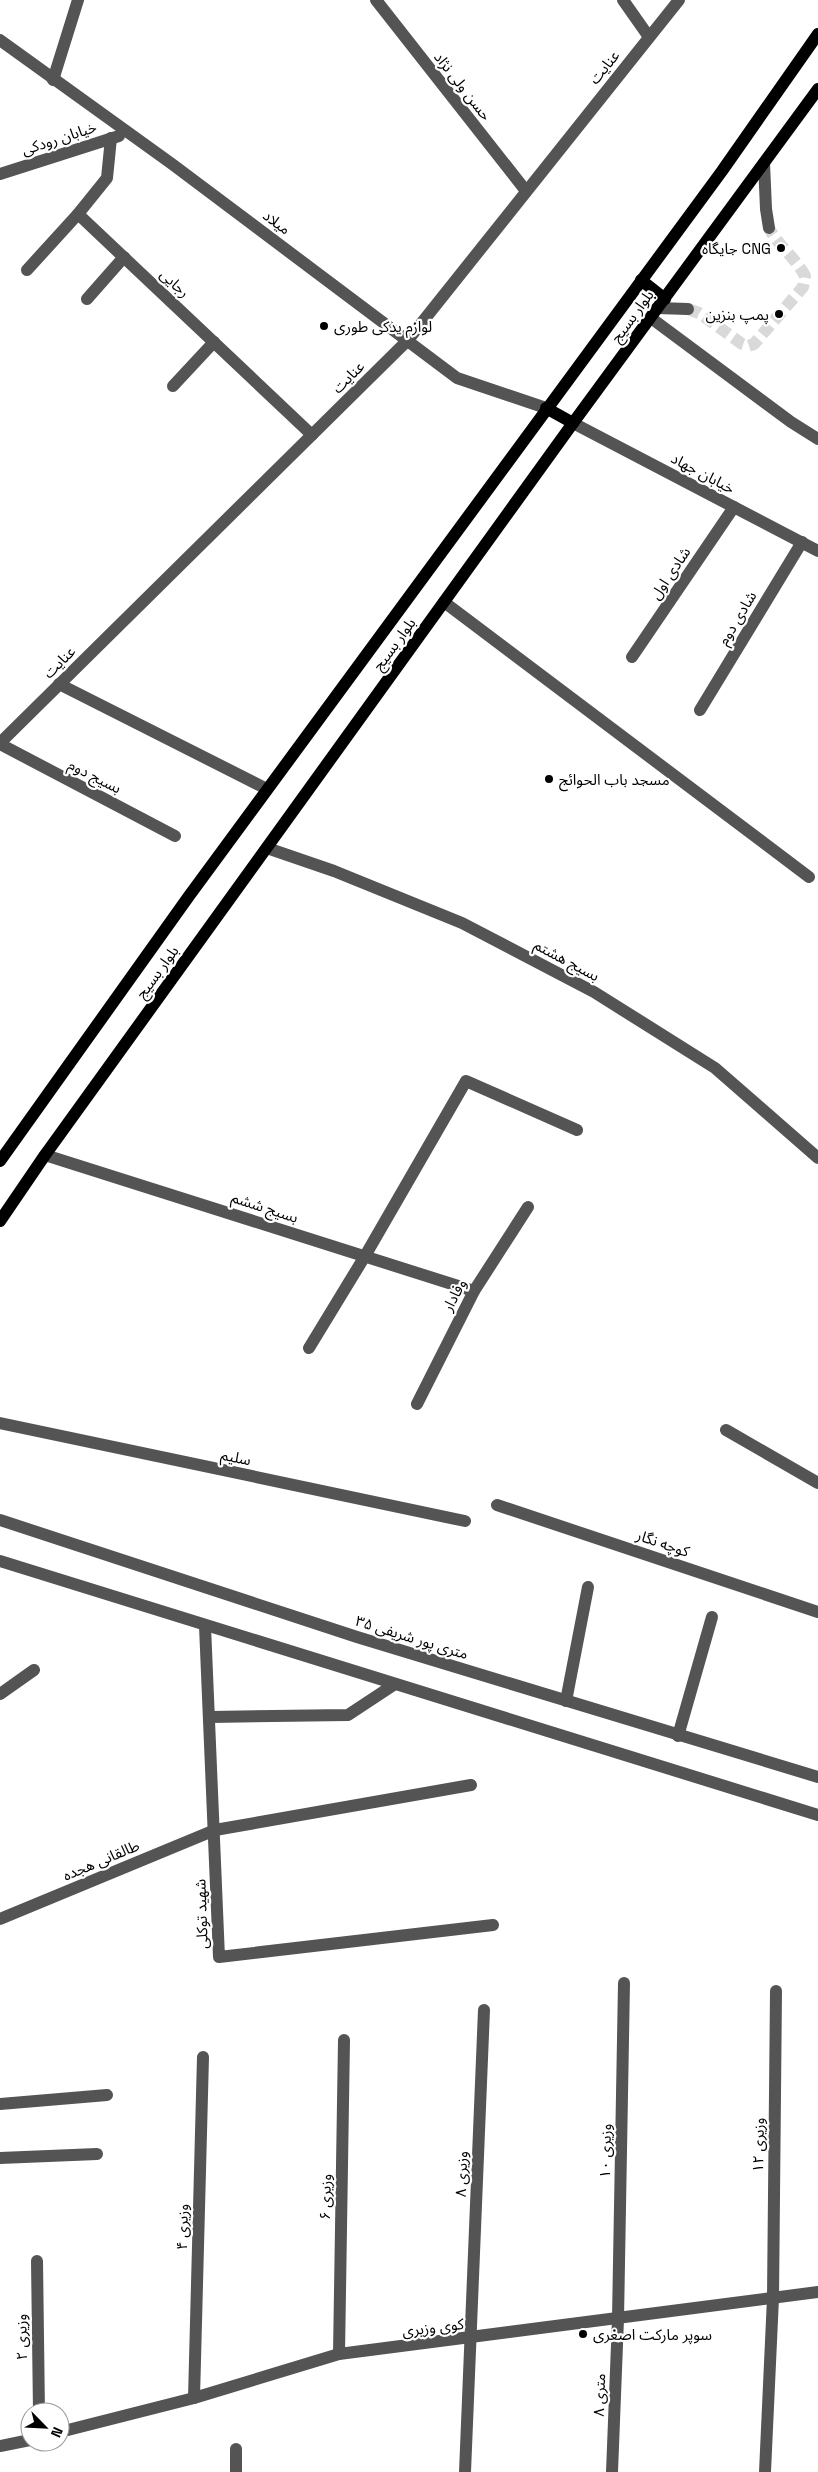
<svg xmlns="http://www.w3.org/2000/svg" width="818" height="2472" viewBox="0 0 818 2472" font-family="'Space Grotesk','Noto Sans Arabic',sans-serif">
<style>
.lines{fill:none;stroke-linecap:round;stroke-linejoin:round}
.minor-tunnel{stroke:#d9d9d9;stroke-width:12;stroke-dasharray:12 6;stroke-linecap:butt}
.minor{stroke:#545454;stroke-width:12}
.major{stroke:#000;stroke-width:12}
.poi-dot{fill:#000;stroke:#fff;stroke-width:2}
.labels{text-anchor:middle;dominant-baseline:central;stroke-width:4.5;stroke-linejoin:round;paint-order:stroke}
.street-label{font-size:15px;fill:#000;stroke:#fff}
.poi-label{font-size:15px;fill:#000;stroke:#fff;text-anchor:start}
</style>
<rect width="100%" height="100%" fill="#fff"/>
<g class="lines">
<path class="minor-tunnel" d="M688,309L699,313L742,344L748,346L754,344L803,287L805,276C796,258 779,247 769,228"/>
<g class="minor">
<polyline points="376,0 526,191"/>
<polyline points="623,0 649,37"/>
<polyline points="0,40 172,164 457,378 546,408"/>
<polyline points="53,80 78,0"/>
<polyline points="111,138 107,178 78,214 312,435"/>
<polyline points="764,163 766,209 769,228"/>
<polyline points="0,174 119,136"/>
<polyline points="27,270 78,214"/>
<polyline points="87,299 124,257"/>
<polyline points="657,308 688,309"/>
<polyline points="651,318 791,422 818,439"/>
<polyline points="173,386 214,342"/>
<polyline points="573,423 818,551"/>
<polyline points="444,602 809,877"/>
<polyline points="632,657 734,507"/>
<polyline points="59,684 267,789"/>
<polyline points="700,710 802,542"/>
<polyline points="0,743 408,340 679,0"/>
<polyline points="0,744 175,836"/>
<polyline points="267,848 334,871 462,923 594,992 715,1068 818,1158"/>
<polyline points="45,1155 474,1291"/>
<polyline points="309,1348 365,1256 466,1081 577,1130"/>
<polyline points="417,1404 474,1291 528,1207"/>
<polyline points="0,1423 465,1521"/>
<polyline points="726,1430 818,1483"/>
<polyline points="497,1505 818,1612"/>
<polyline points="0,1520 357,1637 818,1777"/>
<polyline points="0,1561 818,1815"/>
<polyline points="205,1626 219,1957 493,1925"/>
<polyline points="0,1694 34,1670"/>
<polyline points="566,1701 588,1587"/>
<polyline points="210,1717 348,1715 395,1684"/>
<polyline points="678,1736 712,1617"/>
<polyline points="0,1919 215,1830 471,1785"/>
<polyline points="0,2104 107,2095"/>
<polyline points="0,2158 97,2154"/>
<polyline points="37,2261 39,2412"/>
<polyline points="339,2354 344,2040"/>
<polyline points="194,2398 203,2057"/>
<polyline points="60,2432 194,2398 339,2354 818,2292"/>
<polyline points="0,2446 30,2440"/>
<polyline points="236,2472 236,2449"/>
<polyline points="465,2472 484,2010"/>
<polyline points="612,2472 618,2319 624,1983"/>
<polyline points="765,2472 773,2298 776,1991"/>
</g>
<g class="major">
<polyline points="641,280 665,299"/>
<polyline points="546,408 573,423"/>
<polyline points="0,1161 189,896 722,171 818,34"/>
<polyline points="0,1221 45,1155 573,423 818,89"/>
</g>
</g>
<g class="poi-dot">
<circle cx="781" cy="248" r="5"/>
<circle cx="779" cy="314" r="5"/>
<circle cx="324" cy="326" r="5"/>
<circle cx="549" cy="779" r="5"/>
<circle cx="583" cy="2334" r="5"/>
</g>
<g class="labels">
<g class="street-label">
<text transform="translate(604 67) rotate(-51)">عنایت</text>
<text transform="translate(463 86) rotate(52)">حسن ولی نژاد</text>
<text transform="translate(59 138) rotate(-18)">خیابان رودکی</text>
<text transform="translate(277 222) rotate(37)">میلاد</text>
<text transform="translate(175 283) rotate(43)">رجایی</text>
<text transform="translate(632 316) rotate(-54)">بلوار بسیج</text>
<text transform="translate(348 377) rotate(-45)">عنایت</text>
<text transform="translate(703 473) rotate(28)">خیابان جهاد</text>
<text transform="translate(670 573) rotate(-56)">شادی اول</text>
<text transform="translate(737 618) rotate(-59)">شادی دوم</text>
<text transform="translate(394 644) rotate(-54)">بلوار بسیج</text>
<text transform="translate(59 662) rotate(-45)">عنایت</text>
<text transform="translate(95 776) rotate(27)">بسيج دوم</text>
<text transform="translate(567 960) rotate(28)">بسیج هشتم</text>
<text transform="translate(157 972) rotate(-54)">بلوار بسیج</text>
<text transform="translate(265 1207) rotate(18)">بسیج ششم</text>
<text transform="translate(454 1295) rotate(-62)">وفادار</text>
<text transform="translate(236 1457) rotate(12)">سلیم</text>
<text transform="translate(663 1543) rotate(19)">کوچه نگار</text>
<text transform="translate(412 1637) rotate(17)">۳۵ متری پور شریفی</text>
<text transform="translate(101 1860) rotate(-23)">طالقانی هجده</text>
<text transform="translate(201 1914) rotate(-92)">شهید توکلی</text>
<text transform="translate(758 2145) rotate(-89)">وزيری ۱۲</text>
<text transform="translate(605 2151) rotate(-89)">وزیری ۱۰</text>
<text transform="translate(461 2174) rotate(-88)">وزیری ۸</text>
<text transform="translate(325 2197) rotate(-89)">وزیری ۶</text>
<text transform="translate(182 2227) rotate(-89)">وزیری ۴</text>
<text transform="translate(433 2327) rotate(-7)">کوی وزیری</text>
<text transform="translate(21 2337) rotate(-91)">وزیری ۲</text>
<text transform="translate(599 2395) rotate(-88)">متری ۸</text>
</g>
<g class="poi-label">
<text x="771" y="248" text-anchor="end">جایگاه CNG</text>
<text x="769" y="314" text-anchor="end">پمپ بنزین</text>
<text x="334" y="326">لوازم یدکی طوری</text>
<text x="559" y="779">مسجد باب الحوائج</text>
<text x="593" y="2334">سوپر مارکت اصغری</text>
</g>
</g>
<g transform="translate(45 2427) rotate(114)"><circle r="24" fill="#ffffff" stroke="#999999"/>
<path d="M0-4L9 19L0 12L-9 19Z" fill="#000000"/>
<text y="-8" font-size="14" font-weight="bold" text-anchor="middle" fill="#000000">N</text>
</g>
</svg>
